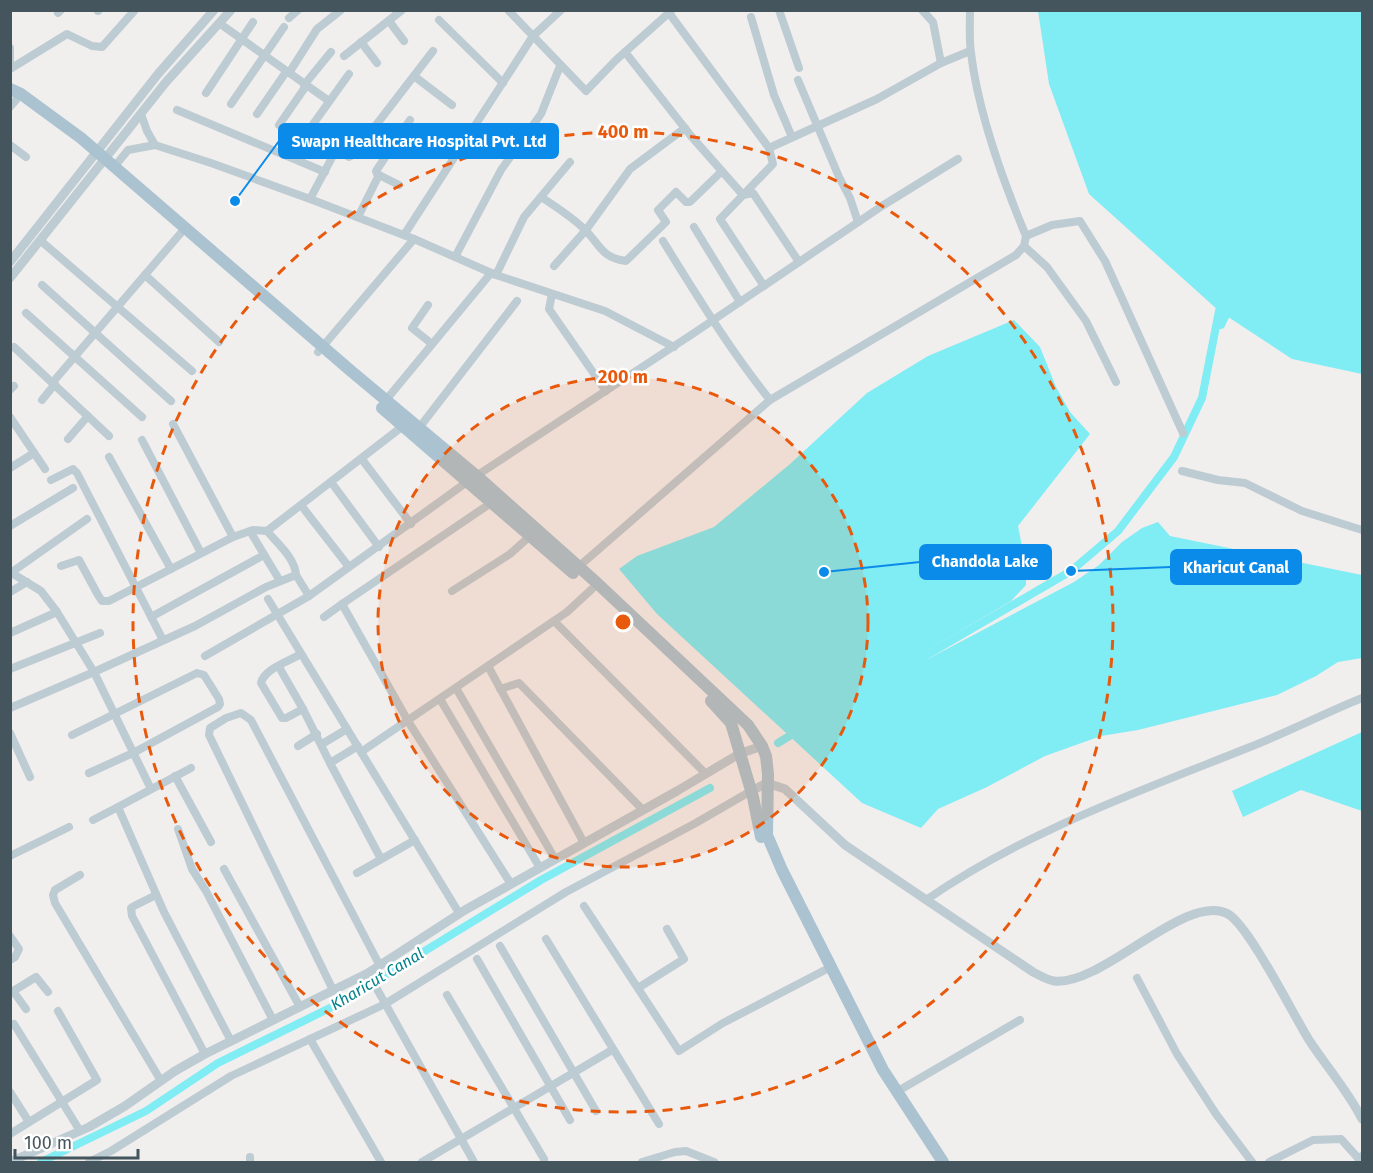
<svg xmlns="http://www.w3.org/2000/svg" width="1373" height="1173" viewBox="0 0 1373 1173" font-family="'Fira Sans',sans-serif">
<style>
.water{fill:#80ecf4}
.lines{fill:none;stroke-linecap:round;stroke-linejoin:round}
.canal{stroke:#80ecf4;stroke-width:8}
.minor{stroke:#bdcbd2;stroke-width:8}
.tertiary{stroke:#bdcbd2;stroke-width:9}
.primary{stroke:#abc3d0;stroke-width:12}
.ring{fill:none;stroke:#e8590c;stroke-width:3;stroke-dasharray:10 8}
.labels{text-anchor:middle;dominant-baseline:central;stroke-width:5;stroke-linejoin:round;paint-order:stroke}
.water-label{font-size:16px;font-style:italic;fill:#04828c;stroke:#fff}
.centre{fill:#e8590c;stroke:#fff;stroke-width:3}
.ring-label{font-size:18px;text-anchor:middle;font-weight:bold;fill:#e8590c;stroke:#fff;stroke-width:5;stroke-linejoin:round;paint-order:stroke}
.leader{fill:none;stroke:#0a8bea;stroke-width:2}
.callout-dot{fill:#0a8bea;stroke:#fff;stroke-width:2}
.callout{fill:#0a8bea;stroke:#0a8bea;stroke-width:2}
.callout-label{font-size:16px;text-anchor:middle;font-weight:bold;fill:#fff}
</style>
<rect width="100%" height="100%" fill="#f1eeee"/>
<g class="water">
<polygon points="1038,11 1362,11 1362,374 1292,359 1219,311 1089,194 1049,84"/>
<polygon points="1014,320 1040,347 1056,387 1070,412 1090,434 1018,526 1026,566 1026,585 1011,601 921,654 924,661 1074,582 1099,565 1122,542 1142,528 1158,522 1170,536 1362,575 1362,658 1338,662 1316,676 1277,695 1138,730 1101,736 1045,756 987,787 938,809 921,828 862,803 657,614 619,569 637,556 714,527 790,464 867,393 928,356"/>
<polygon points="1362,732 1362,811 1301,790 1243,817 1232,791"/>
</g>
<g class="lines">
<g class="canal">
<polyline points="913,663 1071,571 1118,531 1174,457 1202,398 1219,311 1221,325 1229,308"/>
<polyline points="778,743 796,732"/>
<polyline points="41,1162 146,1111 218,1063 338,1004 541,880 710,788"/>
</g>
<g class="minor">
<polyline points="98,10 98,11"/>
<polyline points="508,10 586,91 616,60 671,11"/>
<polyline points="779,10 799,68"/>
<polyline points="922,10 933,22 941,63"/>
<polyline points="58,13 61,10"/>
<polyline points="669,13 769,148 773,164 720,219 764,286"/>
<polyline points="751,17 774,95 792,137"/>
<polyline points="289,18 298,10"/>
<polyline points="439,20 503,83"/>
<polyline points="389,21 404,41"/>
<polyline points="219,23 329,101"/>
<polyline points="361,42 377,63"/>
<polyline points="10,48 10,61"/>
<polyline points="625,52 691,136 743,195 753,193 799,262"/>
<polyline points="344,56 402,10"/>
<polyline points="10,69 67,34 92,46 102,47 135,10"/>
<polyline points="289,73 317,29 341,10"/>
<polyline points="414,76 452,105"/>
<polyline points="798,80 839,177 850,198 858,222"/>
<polyline points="304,85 331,52"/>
<polyline points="206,93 253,22"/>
<polyline points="231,104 284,27"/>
<polyline points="10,107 16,100"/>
<polyline points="177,110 325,172"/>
<polyline points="141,114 147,131 155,145 211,163 310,199 414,239 496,275 605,311 674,347"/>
<polyline points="257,114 286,72"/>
<polyline points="279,125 306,86"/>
<polyline points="306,134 349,74"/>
<polyline points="10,145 26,157"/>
<polyline points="769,148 877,99 941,63 970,51"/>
<polyline points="115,166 128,150 155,145"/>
<polyline points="399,185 377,174 376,171 410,120"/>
<path d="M541,197C556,207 574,218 586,231C601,246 602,258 626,261L666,222L658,210L676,192L686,202H690L722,171"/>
<polyline points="310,199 336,150 349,157 353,155 433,51"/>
<polyline points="358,217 379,175"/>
<polyline points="694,227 740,302"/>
<polyline points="404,235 533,36 561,10"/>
<polyline points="1026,236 1052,225 1080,221 1105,261 1183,433"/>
<polyline points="41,241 192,371"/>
<path d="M663,241C697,296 730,350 770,400"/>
<polyline points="1024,246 1047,267 1086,321 1116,382"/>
<polyline points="455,257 501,170 541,114 560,66"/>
<polyline points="554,266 586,230 630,169 685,128"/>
<polyline points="145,275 219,342"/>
<polyline points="496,275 524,217 570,162"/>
<polyline points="42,285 171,401"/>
<polyline points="552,294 549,309 606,391"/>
<polyline points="428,305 412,328 432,344"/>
<polyline points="26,313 142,417"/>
<polyline points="14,347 109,436"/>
<polyline points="318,352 414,239"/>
<polyline points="53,382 186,227"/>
<polyline points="10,390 14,386"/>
<polyline points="42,400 55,384"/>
<polyline points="386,400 491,273"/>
<polyline points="10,417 45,469"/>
<polyline points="173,424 233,537"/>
<polyline points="419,428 517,301"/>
<polyline points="68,439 88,416"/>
<polyline points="142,440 201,553"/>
<polyline points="109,457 171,569"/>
<polyline points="364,462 411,524"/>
<polyline points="10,468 34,453"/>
<polyline points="1182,471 1218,480 1245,483 1302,511 1362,530"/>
<polyline points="51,480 73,469 77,473 163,640"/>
<polyline points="334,486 379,547"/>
<polyline points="491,503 342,604 408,721 511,884"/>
<polyline points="304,509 349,567"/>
<polyline points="10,526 73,488"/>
<polyline points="250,531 280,581"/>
<polyline points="267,531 403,426"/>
<path d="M61,566L79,560L98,595L102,601H109L233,537L253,530L267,531C278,544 295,558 296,575"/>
<path d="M576,569L770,400L1016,255L1024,246L1026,236C1003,181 978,111 971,53C969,39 970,24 970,10"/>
<polyline points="10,572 41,591 57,612 94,672 10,708"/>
<polyline points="12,572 87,519"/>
<polyline points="452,591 510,554 530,536"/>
<polyline points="10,592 27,582"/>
<polyline points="268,599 459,913"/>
<polyline points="151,617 264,555"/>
<polyline points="324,617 342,604"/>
<polyline points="554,621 706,774"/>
<polyline points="10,633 57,612"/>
<path d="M301,654C289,661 264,669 261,683L282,718H286L303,709L330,763L358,746"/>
<polyline points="205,656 309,596"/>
<polyline points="488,666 584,843"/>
<polyline points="279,667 303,709"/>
<polyline points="10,669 100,633"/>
<polyline points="456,688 555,859"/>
<polyline points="500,689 519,683 643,810"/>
<polyline points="440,699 540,868"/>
<polyline points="10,733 30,777"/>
<polyline points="72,735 197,673 204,675 219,699 220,704 218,707 133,753 89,773"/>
<polyline points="322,744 347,729"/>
<polyline points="298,746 317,734"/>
<polyline points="361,752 567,612 592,589"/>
<polyline points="330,763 381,859"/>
<polyline points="175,776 211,842"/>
<polyline points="151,789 94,672 195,626 266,587 296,575 309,596 467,482 694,333 882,206 958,159"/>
<polyline points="118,807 191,768"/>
<polyline points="93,820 118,807 164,912 231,1041"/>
<polyline points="178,829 192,869 206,891 273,1020"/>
<polyline points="10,856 69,827"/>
<polyline points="224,869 300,1007"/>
<polyline points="357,873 415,840"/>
<polyline points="80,875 55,890 53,895 55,903 161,1081"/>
<polyline points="156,895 134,906 131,908 132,916 205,1054"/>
<path d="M926,900C1024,832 1140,791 1250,747C1288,732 1325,713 1362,698"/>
<polyline points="584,906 679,1051 723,1023 825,970"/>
<polyline points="10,936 19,949 15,957 10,960"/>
<polyline points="546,939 659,1124"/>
<polyline points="500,946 596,1111"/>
<polyline points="477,959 570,1120"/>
<polyline points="368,973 474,1162"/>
<polyline points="1137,978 1177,1054 1216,1114 1252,1162"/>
<polyline points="638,988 684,959 667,929"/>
<polyline points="333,990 209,735 210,728 226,718 241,713 251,720 380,966"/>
<polyline points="13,991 26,1009"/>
<polyline points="10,993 36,977 48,992"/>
<polyline points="447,995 544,1159"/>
<polyline points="14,1024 80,1131"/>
<polyline points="310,1039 381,1162"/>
<polyline points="898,1091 1020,1020"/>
<polyline points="10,1092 29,1122"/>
<polyline points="10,1134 97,1080 58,1011"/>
<polyline points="250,1157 250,1162"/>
<polyline points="89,1162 111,1151 231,1076 385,1004 566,892 694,824 751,791"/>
<polyline points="422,1162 612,1050"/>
<polyline points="642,1162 675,1152 686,1151 714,1162"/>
<polyline points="1269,1162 1313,1140 1341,1139 1358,1158 1362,1156"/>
</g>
<g class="tertiary">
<polyline points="10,262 158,74 214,10"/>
<polyline points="10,278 166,82 231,10"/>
<path d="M751,791L767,783L785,789L845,845L1033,972C1039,975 1047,980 1054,981C1102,987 1186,891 1228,914C1249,926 1293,1014 1309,1040C1326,1066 1348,1091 1362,1119"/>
<polyline points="10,1162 89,1127 125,1106 175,1071 205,1054 368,973 465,910 677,791 739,754 762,746"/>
</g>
<g class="primary">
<polyline points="10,89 21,94 81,138 351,371 478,477 597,583 748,725 762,746 766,756 768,774 767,835 782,870 883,1070 943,1162"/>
<polyline points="382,408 573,573"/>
<polyline points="711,701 731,723 753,797 761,837"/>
</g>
</g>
<circle cx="623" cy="622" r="245" fill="#e8590c" fill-opacity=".12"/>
<g class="ring">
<circle cx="623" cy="622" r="245"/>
<circle cx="623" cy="622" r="490"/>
</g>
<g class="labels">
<g class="water-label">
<text transform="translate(377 979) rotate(-31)">Kharicut Canal</text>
</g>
</g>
<circle cx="623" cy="622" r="9" class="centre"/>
<g class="ring-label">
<text x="623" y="138">400 m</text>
<text x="623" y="383">200 m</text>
</g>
<path class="leader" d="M235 201L279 141M824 572L920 562M1071 571L1171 567"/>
<g class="callout-dot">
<circle cx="235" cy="201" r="6"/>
<circle cx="824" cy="572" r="6"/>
<circle cx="1071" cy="571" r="6"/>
</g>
<g class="callout">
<rect x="279" y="124" width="279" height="34" rx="6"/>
<rect x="920" y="545" width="131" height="34" rx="6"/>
<rect x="1171" y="550" width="130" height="34" rx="6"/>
</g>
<g class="callout-label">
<text x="419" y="147">Swapn Healthcare Hospital Pvt. Ltd</text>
<text x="985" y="567">Chandola Lake</text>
<text x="1236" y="573">Kharicut Canal</text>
</g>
<rect width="1373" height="1173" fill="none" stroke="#44555d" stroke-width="24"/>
<path d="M15 1149v9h123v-9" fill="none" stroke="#44555d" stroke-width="3"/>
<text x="24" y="1149" font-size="18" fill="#44555d" stroke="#ffffff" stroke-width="4.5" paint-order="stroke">100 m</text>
</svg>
